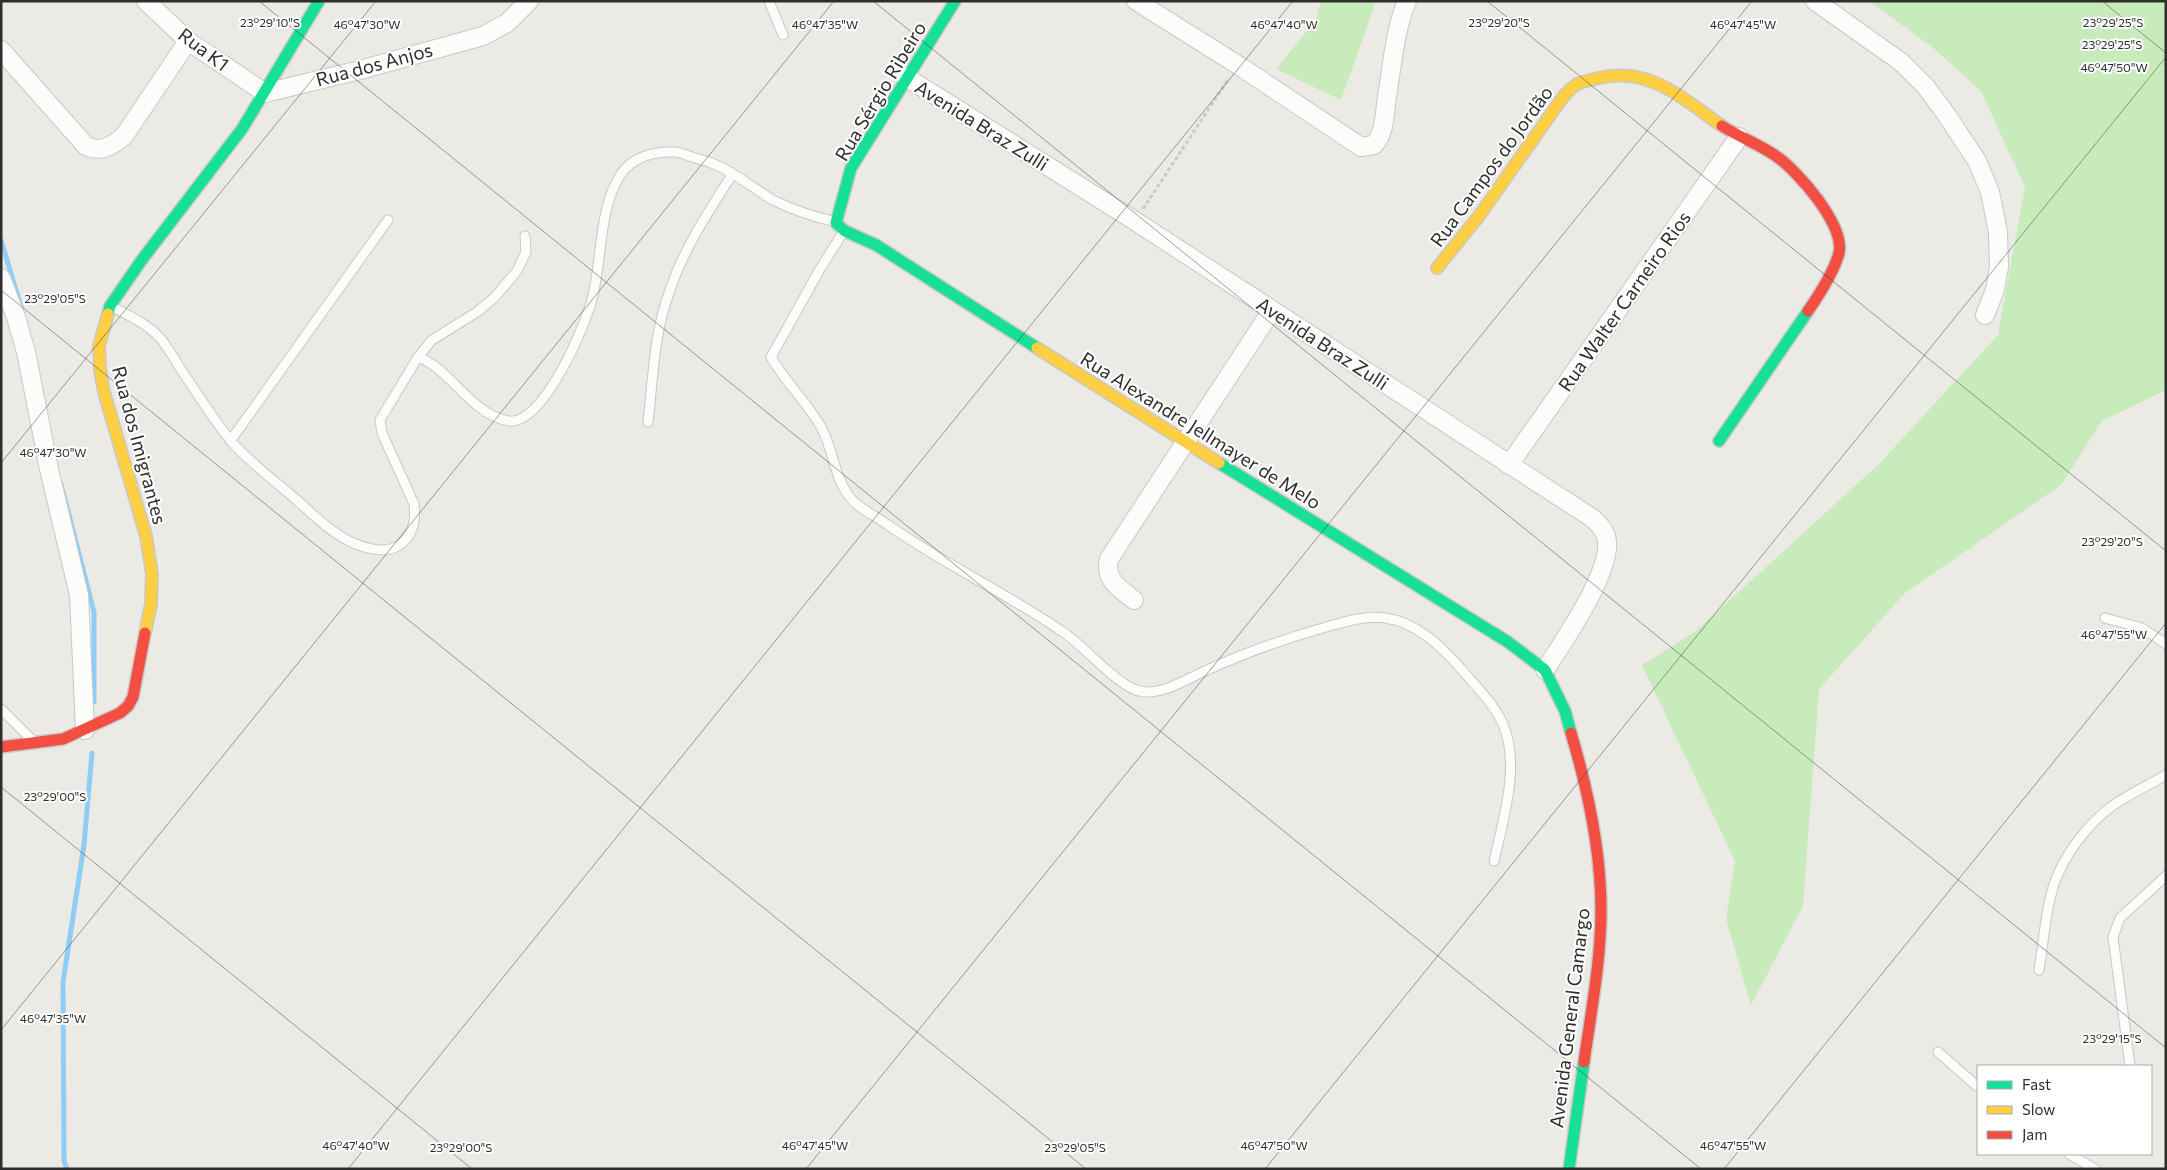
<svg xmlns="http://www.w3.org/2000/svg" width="2167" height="1170" viewBox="0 0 2167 1170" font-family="Commissioner,sans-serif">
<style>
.green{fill:#c7ebba}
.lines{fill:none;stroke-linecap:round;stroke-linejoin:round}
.stream{stroke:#90cdf5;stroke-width:5}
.lane-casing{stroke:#c9c8c9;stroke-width:11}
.street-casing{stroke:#c9c8c9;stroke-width:20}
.fast-casing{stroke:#c9c8c9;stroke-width:14}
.slow-casing{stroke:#c9c8c9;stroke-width:14}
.jam-casing{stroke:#c9c8c9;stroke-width:14}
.path{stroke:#cacac9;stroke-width:3;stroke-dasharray:4 2.5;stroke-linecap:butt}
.lane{stroke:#fcfcfb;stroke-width:9}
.street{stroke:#fcfcfb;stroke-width:18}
.fast{stroke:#16e098;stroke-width:11}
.slow{stroke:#ffcf43;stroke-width:11}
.jam{stroke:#f24e42;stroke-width:11}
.ticks{fill:none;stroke:#2e2e2e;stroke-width:1;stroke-opacity:0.45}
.labels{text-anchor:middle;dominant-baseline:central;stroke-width:4;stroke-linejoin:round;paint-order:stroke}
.street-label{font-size:19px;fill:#2e2e2e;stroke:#fff}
.ticks-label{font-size:12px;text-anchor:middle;fill:#2e2e2e;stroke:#fff;stroke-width:4;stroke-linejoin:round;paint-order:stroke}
</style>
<rect width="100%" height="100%" fill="#eceae4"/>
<g class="green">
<polygon points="1321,1 1376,1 1341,100 1276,69 1316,20"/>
<polygon points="1869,1 2166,1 2166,390 2102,421 2061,485 1905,593 1819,689 1803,906 1751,1005 1726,919 1735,861 1642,665 1696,631 1879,464 1998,335 2025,187 1981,91 1931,46"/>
</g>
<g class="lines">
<g class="stream">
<polyline points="1,240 21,307"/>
<polyline points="61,484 94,612 94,702"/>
<polyline points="67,1169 64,1161 63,982 84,845 92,753"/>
</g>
<g class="lane-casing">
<g id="lane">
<polyline points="769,1 783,35"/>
<path d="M844,231L820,269L771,357C785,382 807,402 821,427C834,450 833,475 849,496C857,508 876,516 888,525C944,564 1006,593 1063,632C1083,645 1119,687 1139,691C1161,696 1185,680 1205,671C1244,653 1284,639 1326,627C1344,622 1366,615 1385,618C1417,622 1443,648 1463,671C1475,685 1488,698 1497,713C1524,755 1504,816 1494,861"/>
<path d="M110,306C128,315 148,324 161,339C168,348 174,358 180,368C196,392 212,417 230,440C248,461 271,478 292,496C310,511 327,530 349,541C361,547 383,554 396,547C413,538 416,521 414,504L382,433L380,420L418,357L432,340L477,312L494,298L517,271L526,252L525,236"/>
<path d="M418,357C451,369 471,415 509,421C543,426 587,323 593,295C602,258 599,207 621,174C632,157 655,151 674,152C680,152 687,155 692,157C699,159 707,161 714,164C736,173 755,190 775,201C795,211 815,217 836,222"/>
<path d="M648,422C653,379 654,333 669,293C683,250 708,212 732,175"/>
<polyline points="231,440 388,220"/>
<polyline points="2105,618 2142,628 2166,644"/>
<polyline points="1,709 31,739"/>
<path d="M2039,970C2044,941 2046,898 2059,872C2070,847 2093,819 2115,804C2131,793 2149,785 2166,775"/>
<polyline points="1938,1052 1978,1087"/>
<polyline points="2130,1066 2113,937 2120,918 2166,876"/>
<polyline points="2069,1154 2095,1169"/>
</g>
</g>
<g class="street-casing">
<g id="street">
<polyline points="146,1 188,41 265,93 360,70 483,36 507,23 529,1"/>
<path d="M1136,1L1238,65L1361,147L1374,145C1386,131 1384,114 1387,97C1392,67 1395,28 1407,1"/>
<polyline points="1815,1 1901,62 1926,87 1946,114 1977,161 1990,192 1998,232 1999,267 1995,290 1985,315"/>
<path d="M1,50L86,146C101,153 112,146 124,136L188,41"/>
<path d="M906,77L1135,221L1592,518C1598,523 1603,528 1606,536C1616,567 1562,643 1545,670"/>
<polyline points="1,278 16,317 26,352 49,469 79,595 85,730"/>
<polyline points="1509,465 1739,137"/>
<path d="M1134,600C1119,588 1104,580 1109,559L1272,310"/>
</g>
</g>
<g class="fast-casing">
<g id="fast">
<polyline points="955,1 851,168 836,223 845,231 876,245 1037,348"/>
<polyline points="108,314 110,306 141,261 242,129 319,1"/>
<polyline points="1719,441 1808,311"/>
<polyline points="1219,463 1508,642 1545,670 1565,711 1571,733"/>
<polyline points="1569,1169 1584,1062"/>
</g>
</g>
<g class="slow-casing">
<g id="slow">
<path d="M1437,268L1479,216L1563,97C1578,81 1578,83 1599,78C1650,66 1683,99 1722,126"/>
<polyline points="108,314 99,346 100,370 104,392 146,536 152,574 151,604 145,633"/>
<polyline points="1037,348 1219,463"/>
</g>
</g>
<g class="jam-casing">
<g id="jam">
<path d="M1722,126C1739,137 1759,144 1776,156C1798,171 1845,225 1839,253C1834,272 1819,295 1808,311"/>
<path d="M1571,733C1588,790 1601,850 1601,910C1601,960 1591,1012 1584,1062"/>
<polyline points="1,747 63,739 120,713 128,706 133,697 145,633"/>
</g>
</g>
<polyline class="path" points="1143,209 1229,78"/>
<use href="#lane" class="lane"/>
<use href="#street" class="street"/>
<use href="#fast" class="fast"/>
<use href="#slow" class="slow"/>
<use href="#jam" class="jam"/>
</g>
<path class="ticks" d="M259,1L1701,1169M873,1L2166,1048M1487,1L2166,551M2102,1L2166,53M1,290L1086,1169M1,463L376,1M1,787L472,1169M1,1030L834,1M348,1169L1293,1M806,1169L1752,1M1265,1169L2166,57M1724,1169L2166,623"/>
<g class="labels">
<g class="street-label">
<text transform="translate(204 49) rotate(37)">Rua K1</text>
<text transform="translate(374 64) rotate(-15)">Rua dos Anjos</text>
<text transform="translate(880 91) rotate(-59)">Rua Sérgio Ribeiro</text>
<text transform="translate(982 125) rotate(32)">Avenida Braz Zulli</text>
<text transform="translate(1491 166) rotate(-54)">Rua Campos do Jordão</text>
<text transform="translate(1624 301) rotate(-55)">Rua Walter Carneiro Rios</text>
<text transform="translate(1323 343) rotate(33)">Avenida Braz Zulli</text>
<text transform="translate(1201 430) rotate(32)">Rua Alexandre Jellmayer de Melo</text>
<text transform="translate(140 445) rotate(75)">Rua dos Imigrantes</text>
<text transform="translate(1569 1018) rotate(-83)">Avenida General Camargo</text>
</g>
</g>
<g class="ticks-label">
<text x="2113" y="27">23°29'25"S</text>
<text x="270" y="27">23°29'10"S</text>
<text x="1499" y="27">23°29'20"S</text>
<text x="367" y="29">46°47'30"W</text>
<text x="825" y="29">46°47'35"W</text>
<text x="1284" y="29">46°47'40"W</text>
<text x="1743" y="29">46°47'45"W</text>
<text x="2112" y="49">23°29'25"S</text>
<text x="2114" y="72">46°47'50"W</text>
<text x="55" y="303">23°29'05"S</text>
<text x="53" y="457">46°47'30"W</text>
<text x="2112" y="546">23°29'20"S</text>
<text x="2114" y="639">46°47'55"W</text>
<text x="55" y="801">23°29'00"S</text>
<text x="53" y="1023">46°47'35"W</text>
<text x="2112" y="1043">23°29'15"S</text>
<text x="356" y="1150">46°47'40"W</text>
<text x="815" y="1150">46°47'45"W</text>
<text x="1274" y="1150">46°47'50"W</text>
<text x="1733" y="1150">46°47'55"W</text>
<text x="461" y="1152">23°29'00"S</text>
<text x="1075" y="1152">23°29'05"S</text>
</g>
<rect width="2167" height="1170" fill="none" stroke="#2e2e2e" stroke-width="5"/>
<rect x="1977" y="1065" width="175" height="90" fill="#ffffff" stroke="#ababab"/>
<rect x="1987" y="1081" width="25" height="8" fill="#16e098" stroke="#ababab"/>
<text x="2022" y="1090" font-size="15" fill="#2e2e2e">Fast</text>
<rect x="1987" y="1106" width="25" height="8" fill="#ffcf43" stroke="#ababab"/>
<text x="2022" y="1115" font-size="15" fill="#2e2e2e">Slow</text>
<rect x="1987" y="1131" width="25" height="8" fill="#f24e42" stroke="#ababab"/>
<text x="2022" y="1140" font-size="15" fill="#2e2e2e">Jam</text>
</svg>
